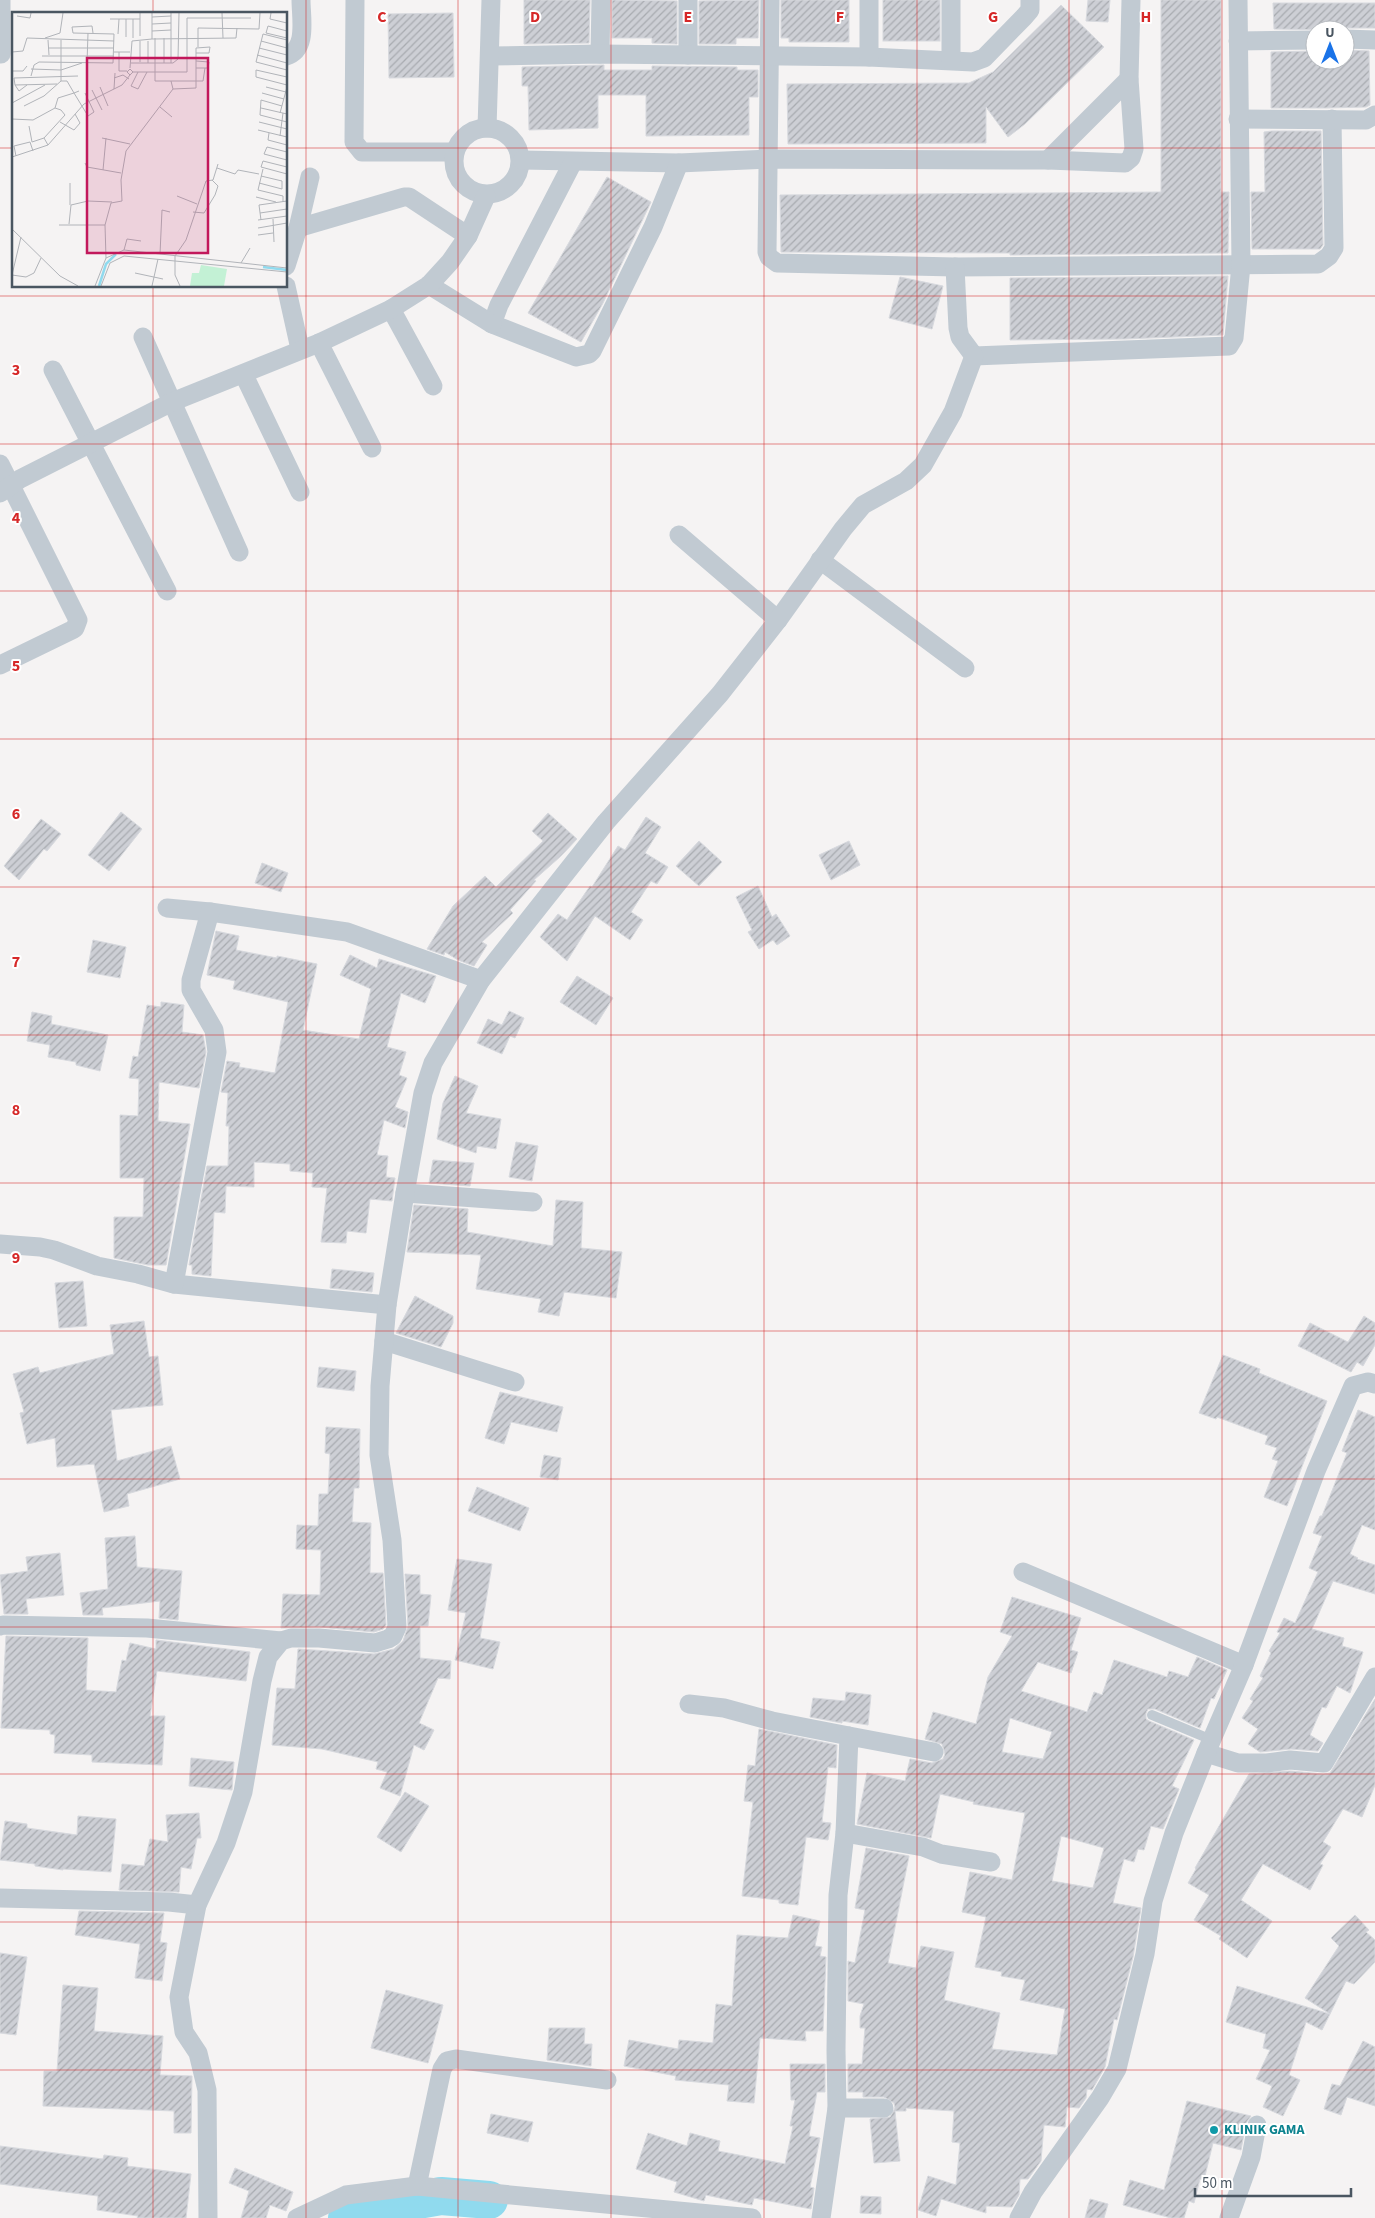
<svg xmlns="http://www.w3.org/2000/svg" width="1375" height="2218" viewBox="0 0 1375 2218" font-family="'Source Sans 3',sans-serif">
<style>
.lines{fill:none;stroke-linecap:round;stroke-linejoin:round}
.river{stroke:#90daee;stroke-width:38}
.building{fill:url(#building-hatch);stroke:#d7d9de;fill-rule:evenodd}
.service{stroke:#c1cad2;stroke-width:10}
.minor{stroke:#c1cad2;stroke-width:19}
.grid{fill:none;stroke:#d62828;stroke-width:1;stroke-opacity:0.55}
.culture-dot{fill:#0f9aa8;stroke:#fff;stroke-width:2}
.labels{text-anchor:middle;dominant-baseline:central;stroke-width:4;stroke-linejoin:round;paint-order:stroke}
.culture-label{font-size:14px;font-weight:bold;fill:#0d838f;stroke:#fff;text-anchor:start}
.inset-river{fill:none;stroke:#90daee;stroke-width:2.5}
.inset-road{fill:none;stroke:#b1b4b9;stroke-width:1}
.view{fill:#c2185b;fill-opacity:0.15;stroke:#c2185b;stroke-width:2.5}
.inset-edge{fill:none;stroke:#4a5661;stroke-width:2.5}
.grid-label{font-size:16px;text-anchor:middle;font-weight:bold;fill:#d62828;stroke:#fff;stroke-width:4;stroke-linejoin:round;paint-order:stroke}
</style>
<defs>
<pattern id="building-hatch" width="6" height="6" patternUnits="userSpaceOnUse" patternTransform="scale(1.25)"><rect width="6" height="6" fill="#cdcfd5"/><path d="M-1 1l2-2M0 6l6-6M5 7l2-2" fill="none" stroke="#a8abb0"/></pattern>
</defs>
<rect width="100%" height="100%" fill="#f5f3f3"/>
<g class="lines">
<polyline class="river" points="347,2218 356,2211 441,2196 489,2200"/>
</g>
<g class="building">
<polygon points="524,0 590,0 589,43 524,44"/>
<polygon points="612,0 677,1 677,44 652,43 652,38 612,38"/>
<polygon points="759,0 758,38 736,38 736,44 699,44 699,1"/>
<polygon points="781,0 849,0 849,42 789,42 789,38 781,38"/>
<rect x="883" y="0" width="57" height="41"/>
<polygon points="1088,0 1110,0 1108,22 1086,21"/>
<polygon points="1161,0 1221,0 1221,192 1229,192 1228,253 1010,255 1010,253 781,252 780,195 1161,192"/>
<polygon points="1273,3 1375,3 1375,28 1345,28 1339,30 1274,29"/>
<polygon points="1061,5 1104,47 1025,124 1008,137 986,107 986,143 788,144 787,84 969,83 993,72"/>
<polygon points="453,13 454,77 389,78 388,14"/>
<polygon points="1345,50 1369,51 1370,105 1366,107 1325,108 1271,108 1271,52 1315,51 1315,60 1345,60"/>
<polygon points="604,65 604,70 652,70 652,66 737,67 737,70 758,70 758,97 749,97 749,135 646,136 646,95 598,95 598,128 529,130 528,86 522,86 522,67"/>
<polygon points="1272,131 1321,131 1323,245 1320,249 1252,249 1251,192 1265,192 1264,132"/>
<polygon points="607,177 651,202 603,303 581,342 528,313"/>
<polygon points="1228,276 1223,335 1124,339 1010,340 1010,278"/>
<polygon points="900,277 943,286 932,329 889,318"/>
<polygon points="121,812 142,829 109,871 88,855"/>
<polygon points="548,813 577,839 561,856 534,880 536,881 510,910 513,913 482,942 487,945 474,966 458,960 445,952 444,955 427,949 453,906 485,876 496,887 543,841 532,831"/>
<polygon points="646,817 661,827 645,853 668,867 657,884 651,881 631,912 643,920 630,940 595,916 567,961 540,937 558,914 567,920 590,886 592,887 618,846 625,850"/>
<polygon points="41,819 61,834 47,851 44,849 19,880 4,866"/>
<polygon points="699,841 722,862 699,886 676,866"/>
<polygon points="849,841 860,865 831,880 819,855"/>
<polygon points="262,863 288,873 281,892 255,883"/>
<polygon points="758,886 772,917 776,914 790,936 777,945 773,940 759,949 748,932 752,930 736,897"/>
<polygon points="216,931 239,936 236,950 277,958 277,956 317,964 303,1030 359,1039 371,989 340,975 350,955 377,968 379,959 436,976 425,1003 401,993 387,1047 406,1052 399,1075 407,1078 395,1107 408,1112 405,1128 384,1120 377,1155 388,1156 386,1177 395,1178 392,1201 370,1199 366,1233 347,1231 346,1243 321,1242 327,1188 312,1187 313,1173 290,1171 290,1164 254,1162 254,1187 226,1186 225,1213 214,1212 211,1276 192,1274 192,1265 189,1265 207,1166 228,1166 229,1126 226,1126 228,1093 221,1092 227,1061 240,1063 239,1067 275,1073 288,1002 233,989 235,981 207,975"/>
<polygon points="93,940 126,947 120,978 87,972"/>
<polygon points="577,976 613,998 596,1025 560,1002"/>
<polygon points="161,1002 184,1005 182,1032 203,1035 206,1052 199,1088 159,1082 158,1121 190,1124 166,1265 148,1265 114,1258 114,1217 143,1217 144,1178 120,1178 120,1115 138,1116 139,1079 129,1078 133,1056 138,1057 147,1005 161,1007"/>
<polygon points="509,1011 524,1018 515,1038 510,1036 502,1054 477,1043 488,1019 502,1025"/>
<polygon points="32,1012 52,1016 51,1024 108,1035 100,1071 76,1065 76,1062 48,1057 50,1045 27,1041"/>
<polygon points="455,1076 478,1086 466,1113 501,1119 496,1149 477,1146 476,1153 437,1139 443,1103"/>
<polygon points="516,1142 538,1146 532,1181 509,1177"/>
<polygon points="433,1160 474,1163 470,1186 429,1183"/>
<polygon points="556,1200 583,1202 581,1248 622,1252 616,1298 564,1292 559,1316 538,1312 541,1299 476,1289 481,1255 407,1252 414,1205 468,1209 467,1232 553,1246"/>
<polygon points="332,1269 374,1273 372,1292 330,1288"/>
<polygon points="83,1281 87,1326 59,1328 55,1283"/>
<polygon points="415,1296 453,1316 453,1323 441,1347 396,1333"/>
<polygon points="1364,1316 1375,1323 1375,1345 1363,1366 1357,1362 1351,1372 1298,1346 1310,1323 1348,1342"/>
<polygon points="144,1321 149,1357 158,1356 163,1405 111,1410 117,1461 171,1446 180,1479 127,1494 129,1506 104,1512 94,1464 57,1467 55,1438 27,1444 20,1413 24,1412 13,1374 38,1367 40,1373 114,1354 110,1325"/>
<polygon points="1223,1355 1260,1369 1259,1373 1327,1401 1287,1506 1264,1497 1278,1461 1272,1459 1277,1448 1265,1444 1268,1436 1217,1417 1216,1419 1199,1413"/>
<polygon points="319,1367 356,1371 354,1391 317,1387"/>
<polygon points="500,1392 563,1407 557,1432 511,1422 504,1444 485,1438"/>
<polygon points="1358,1410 1375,1417 1375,1530 1362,1525 1350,1554 1358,1558 1357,1559 1375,1565 1375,1594 1333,1581 1312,1629 1344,1638 1342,1646 1363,1652 1350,1693 1337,1686 1326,1708 1322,1707 1310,1735 1323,1743 1318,1751 1291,1749 1260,1752 1248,1744 1258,1729 1242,1718 1253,1701 1250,1699 1263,1678 1260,1676 1271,1653 1269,1651 1280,1633 1277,1632 1284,1618 1295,1623 1318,1572 1309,1568 1322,1536 1313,1533 1320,1516 1322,1516 1347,1453 1342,1451"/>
<polygon points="326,1427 360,1429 359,1488 354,1488 352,1522 371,1523 370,1573 383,1573 386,1625 383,1629 374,1632 319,1627 281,1628 283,1594 320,1595 321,1550 296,1549 297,1525 318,1526 319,1494 328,1494 330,1454 325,1453"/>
<polygon points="544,1455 561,1458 558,1480 540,1477"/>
<polygon points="477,1487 529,1508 520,1531 468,1511"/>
<polygon points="135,1536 137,1567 182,1571 178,1620 159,1618 160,1601 102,1608 103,1615 83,1615 80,1593 108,1589 105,1538"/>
<polygon points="60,1553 64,1595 26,1599 28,1614 4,1614 0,1575 28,1571 26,1557"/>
<polygon points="457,1559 492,1564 480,1638 500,1642 493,1669 455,1660 466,1613 448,1610"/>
<polygon points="405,1574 420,1575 420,1594 431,1595 428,1626 420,1626 420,1658 451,1661 450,1679 438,1678 419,1723 434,1730 424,1750 414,1745 400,1796 380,1788 387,1772 376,1769 378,1762 322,1749 272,1745 277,1688 295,1689 298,1649 374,1654 394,1649 403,1641 408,1626"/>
<path d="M1012,1597L1081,1618L1071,1650L1078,1652L1071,1673L1038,1662L1021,1691L1087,1712L1094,1692L1102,1695L1114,1660L1167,1677L1169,1671L1188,1677L1197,1657L1227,1670L1214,1699L1211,1698L1200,1728L1155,1709H1148L1146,1713V1719L1149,1721L1194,1740L1172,1786L1179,1789L1163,1829L1151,1826L1144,1850L1138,1849L1134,1862L1124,1859L1117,1885L1113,1903L1141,1908L1133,1957L1117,2020L1114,2019L1105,2067L1092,2090L1087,2089L1086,2098L1079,2108L1067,2107L1065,2127L1044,2125L1041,2161L1028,2179H1020L1019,2195L1012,2207L986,2206V2213L941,2199L936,2216L918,2210L928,2176L956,2185L960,2143L952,2142L954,2111L906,2108V2111H895L900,2161L874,2163L870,2119L890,2117L895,2108L894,2103L884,2097H863V2092H848V2064H862L865,2028H860V2016L864,2004L848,2001V1961L855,1963L865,1910L855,1908L866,1848L909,1856L888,1963L916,1968L921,1946L954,1952L944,2000L1000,2013L992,2049L1057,2055L1065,2009L1020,2000L1025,1980L1001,1976L1002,1972L975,1967L986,1917L962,1912L970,1872L1012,1880L1025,1813L973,1804L974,1802L940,1794L931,1838L857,1824L867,1773L905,1781L910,1759L932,1763L943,1759L945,1754L942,1744L925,1739L933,1712L976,1724L988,1677L1012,1636L1000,1632ZM1010,1718L1052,1732L1043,1759L1002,1752ZM1061,1836L1104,1848L1093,1888L1052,1881Z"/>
<polygon points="6,1636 88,1638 86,1690 116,1692 122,1660 126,1661 130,1643 156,1649 156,1640 250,1652 246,1681 157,1671 150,1716 165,1716 162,1765 92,1762 92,1755 54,1753 55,1735 50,1734 50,1730 1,1728"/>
<polygon points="846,1692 871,1695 868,1725 842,1721 842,1723 810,1717 813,1698 845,1701"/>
<polygon points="1375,1699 1375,1785 1362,1817 1343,1809 1323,1842 1331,1847 1320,1864 1323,1865 1310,1890 1263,1864 1241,1900 1272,1921 1247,1958 1219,1939 1221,1936 1194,1920 1209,1895 1188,1883 1196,1869 1195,1868 1249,1774 1290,1771 1323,1774 1330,1773"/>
<polygon points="759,1729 837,1745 836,1768 828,1767 822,1822 831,1823 828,1840 806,1837 798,1905 779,1903 779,1900 742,1896 753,1802 744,1801 748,1765 755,1766"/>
<polygon points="191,1758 234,1762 232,1790 189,1786"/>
<polygon points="405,1792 429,1806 401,1852 377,1837"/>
<polygon points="199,1813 201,1838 197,1838 191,1869 181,1867 179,1892 119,1890 122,1864 144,1866 150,1839 168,1842 166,1815"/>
<polygon points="78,1816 116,1819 111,1872 63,1869 63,1870 35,1866 35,1864 0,1860 5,1821 27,1824 27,1828 77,1835"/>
<polygon points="79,1911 164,1913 160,1942 167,1943 162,1981 135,1978 140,1944 75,1935"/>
<polygon points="793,1915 820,1921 815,1946 822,1947 820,1956 826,1957 823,2031 805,2031 806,2041 760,2038 754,2103 727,2101 729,2085 675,2080 676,2076 624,2066 629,2040 678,2049 679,2040 713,2043 716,2004 732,2006 737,1935 788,1938"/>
<polygon points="1355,1915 1369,1930 1366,1932 1375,1940 1375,1962 1354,1984 1346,1981 1330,2014 1305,1998 1339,1946 1331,1938"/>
<polygon points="0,1953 27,1957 16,2035 0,2033"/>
<polygon points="63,1985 98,1988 94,2031 163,2036 160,2075 192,2076 191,2133 174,2133 174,2111 43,2106 44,2071 57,2071"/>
<polygon points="1237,1986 1330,2014 1322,2030 1306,2022 1289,2075 1300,2080 1283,2116 1263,2107 1272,2086 1256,2079 1270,2050 1263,2048 1266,2034 1226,2022"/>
<polygon points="386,1990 443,2005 428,2063 371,2048"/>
<polygon points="549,2028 585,2028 584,2044 592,2044 591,2066 547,2060"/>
<polygon points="1363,2041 1375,2047 1375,2106 1347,2097 1341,2115 1324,2109 1332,2084 1340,2086"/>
<polygon points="790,2064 825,2064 825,2092 817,2092 809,2136 820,2138 810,2187 814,2188 811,2209 754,2198 752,2205 706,2195 704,2201 674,2192 677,2182 636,2169 648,2133 687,2146 690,2133 720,2141 718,2151 785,2164 793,2126 790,2126 795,2100 791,2100"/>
<polygon points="1187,2101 1251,2116 1246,2123 1241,2150 1213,2143 1204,2180 1200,2179 1194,2203 1189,2201 1184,2218 1171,2218 1123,2205 1130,2180 1164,2190"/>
<polygon points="491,2114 533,2122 528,2142 487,2133"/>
<polygon points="0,2146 103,2159 104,2155 128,2158 127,2166 191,2174 186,2218 137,2218 138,2216 97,2210 98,2196 0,2184"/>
<polygon points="235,2168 293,2192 286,2211 270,2205 266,2218 241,2218 249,2191 229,2183"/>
<polygon points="861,2196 881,2197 881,2214 860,2213"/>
<polygon points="1090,2199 1108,2204 1104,2218 1085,2218"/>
</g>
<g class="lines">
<polyline class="service" points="1152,1715 1212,1740"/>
<g class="minor">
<polyline points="355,0 354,142 362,152 454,152"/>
<polyline points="770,0 767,252 769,257 777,263 955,267 1318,264 1329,256 1334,248 1332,119"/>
<polyline points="1345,39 1375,40"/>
<polyline points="1238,41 1315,40"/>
<polyline points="1,54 1,0"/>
<polyline points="600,54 601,0"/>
<polyline points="688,55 688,0"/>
<path d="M286,56C308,50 301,18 301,0"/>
<polyline points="490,56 600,54 869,57 973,62 984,58 1024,17 1030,10 1030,0"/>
<polyline points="869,57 869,0"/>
<polyline points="951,60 951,0"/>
<polyline points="1238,119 1366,120 1375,115"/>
<circle cx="487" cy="161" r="33"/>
<polyline points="487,128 491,0"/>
<polyline points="522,160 679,163 769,159 1048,160 1125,163 1131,158 1134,149 1129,79 1131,0"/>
<polyline points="1048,160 1129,79"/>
<polyline points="573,162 499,305 492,324 576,357 589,354 592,351 653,227 679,163"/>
<polyline points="298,228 404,197 409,197 468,236"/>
<polyline points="286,266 298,228 310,177"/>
<polyline points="955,267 958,328 960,337 974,356 1229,346 1234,338 1241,265 1238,0"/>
<polyline points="429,285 492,324"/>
<polyline points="286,286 300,349"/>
<polyline points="391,309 433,386"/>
<polyline points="143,337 239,552"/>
<polyline points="319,343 372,448"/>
<polyline points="53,370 167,591"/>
<polyline points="244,375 300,492"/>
<polyline points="0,464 78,620 75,628 72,630 0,665"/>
<polyline points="0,493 20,479 172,402 319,343 391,309 429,285 450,262 468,236 486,196"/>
<polyline points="679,535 778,620"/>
<polyline points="820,560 965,668"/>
<polyline points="167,908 210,912 347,932 481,980"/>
<polyline points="405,1193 533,1202"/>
<polyline points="0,1244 40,1247 54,1250 97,1266 138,1274 174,1284 387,1305"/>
<polyline points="174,1284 217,1052 214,1030 191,990 191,980 210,912"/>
<polyline points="384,1341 515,1382"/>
<polyline points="1023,1572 1244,1665"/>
<polyline points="0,1626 3,1625 147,1628 281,1641"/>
<polyline points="689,1704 724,1708 772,1721 849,1736"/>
<polyline points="1206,1753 1238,1763 1267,1763 1290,1760 1324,1763 1375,1677"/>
<polyline points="845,1833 923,1847 941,1854 991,1862"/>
<polyline points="0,1898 169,1902 197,1905 179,1997 184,2032 198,2053 207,2090 208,2218"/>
<polyline points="197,1905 226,1843 243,1792 262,1681 268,1657 281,1641 291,1638 319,1638 375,1643 388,1639 393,1636 397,1627 392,1540 379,1455 380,1386 387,1305 405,1193 423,1093 433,1063 481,980 606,822 720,694 778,620 843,529 863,505 906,481 923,465 953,412 974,356"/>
<polyline points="837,2108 884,2108"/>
<polyline points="417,2186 442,2069 447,2061 456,2059 607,2080"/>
<polyline points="297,2218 346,2195 417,2186 752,2218"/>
<polyline points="821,2218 837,2108 836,2050 838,1895 845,1833 849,1736 934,1752"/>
<polyline points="1019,2218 1033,2192 1100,2098 1117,2069 1145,1954 1153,1901 1174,1833 1206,1753 1244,1665 1316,1471 1353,1386 1368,1382 1375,1384"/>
<polyline points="1229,2218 1251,2157 1257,2125"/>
</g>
</g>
<path class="grid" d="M153,0V14M306,0V2218M458,0V2218M611,0V2218M764,0V2218M917,0V2218M1069,0V2218M1222,0V2218M0,148H14M286,148H1375M153,286V2218M0,296H1375M0,444H1375M0,591H1375M0,739H1375M0,887H1375M0,1035H1375M0,1183H1375M0,1331H1375M0,1479H1375M0,1627H1375M0,1774H1375M0,1922H1375M0,2070H1375"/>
<circle class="culture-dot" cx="1214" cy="2130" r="5"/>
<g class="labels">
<g class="culture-label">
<text x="1224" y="2130">KLINIK GAMA</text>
</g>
</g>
<g transform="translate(12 12)">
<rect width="275" height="275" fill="#f5f3f3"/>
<path d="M189,253L215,257L212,274H178L180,261H187Z" fill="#c3f1d5"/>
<path class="inset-river" d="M251,255L275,258M87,274L94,252L104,242"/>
<path class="inset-road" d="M210,1L211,26M259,1L258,7L275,11M5,4L18,6L19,1M140,5L159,4M98,7H128M140,12L159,11M140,19L159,18M275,19L256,14L254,21L275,26M106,22L107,7M128,24V1M114,25V7M33,26L48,21L51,1M121,26V7M143,26V69H191L193,56M140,27L224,26L225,16M36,28L37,43M275,28L251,22L244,50L275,58M249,29L275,36M186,35V16L247,17L248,1M36,36H102M247,36L275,43M0,40L11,39L15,26L102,29M102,40H118M107,40V59H115M245,43L275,51M30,44H102M184,49L197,50L196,56H184M128,50V29M75,51L76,21M119,51H161L166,47L167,1M136,51V29M152,51V26M159,51V1M118,56L120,29L140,27V1M19,57L49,58L70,51M0,59H11L15,54M121,60L118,63L115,60L118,57L121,60H175V6H239M126,60L119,74L126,77L135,60M19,64L22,53L27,50L101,51L102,22L61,21L60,15L80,14L81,21M275,65L244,58V65L275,73M102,66L111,63L117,67M159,69L161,77L184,76V36L198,35L197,41H184M45,72L3,73L2,66L66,64M3,73L7,79L15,73M88,75L96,94M254,75L274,80M102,77L103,61M80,78L90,98M67,79L62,81L76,104L82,100L73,81M250,81L272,87M0,91L33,73M12,94L32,84L49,69V28M270,94L249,88L248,103L275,110M148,95L160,105M43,96L46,86L62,81L55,69H49M249,96L275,102M268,101L275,75M0,107L21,108L43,96L49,98L53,103L32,126L36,133M48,110L62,118L68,111L63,102M247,110L275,117M17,114L20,130L32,126M246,118L275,125M257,121L256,128L275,133M268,124L271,101M90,126L118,132M275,140L255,135L252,142L275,148M4,144L2,134L18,130L21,139M0,145L36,133L72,92L110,73L118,63M73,151L75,155L109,161M275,155L251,149L249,155L275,162M205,156L223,162L226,158L247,162M251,157L246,178L271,184V190M91,158L94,126M58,171V193M247,171L270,177V169L249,164M165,184L185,192M244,185L264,190M181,200L192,201L203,183L206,174L200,168M248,201L275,197M261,207L262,230M246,208L275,204M249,208L247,193L275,189M57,212L59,193L76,189L100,190M47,213H93L94,246M93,213L99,191L110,189L109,168L114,139L161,77M246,216L275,211M0,217L48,264L66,274M246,223L261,221M112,238L115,227L129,229M148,242L150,198L158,200M229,251L238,236M123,261L151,267M0,263L14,265L22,261L29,246M0,263L9,225M83,274L94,246L112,238L275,256M89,274L98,251L112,244L275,260M140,274L146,247M168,274L163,263V244L174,228L194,169L201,168L206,152"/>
<path class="view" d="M75,46H196V241H75Z"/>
<rect width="275" height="275" class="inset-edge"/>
</g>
<g class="grid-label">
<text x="382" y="22">C</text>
<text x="535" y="22">D</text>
<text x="688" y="22">E</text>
<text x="840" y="22">F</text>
<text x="993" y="22">G</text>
<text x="1146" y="22">H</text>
<text x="16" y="375">3</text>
<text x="16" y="523">4</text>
<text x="16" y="671">5</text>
<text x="16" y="819">6</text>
<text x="16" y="967">7</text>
<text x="16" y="1115">8</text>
<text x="16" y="1263">9</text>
</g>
<g transform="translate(1330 45)"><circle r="24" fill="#ffffff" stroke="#b7bbc0"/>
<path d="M0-4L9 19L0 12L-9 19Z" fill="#1a73e8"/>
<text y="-8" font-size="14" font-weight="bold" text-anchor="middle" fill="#4a5661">U</text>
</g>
<path d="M1195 2188v8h156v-8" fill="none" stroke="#4a5661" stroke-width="2.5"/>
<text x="1202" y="2188" font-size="15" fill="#4a5661" stroke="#ffffff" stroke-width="4" paint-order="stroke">50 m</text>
</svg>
